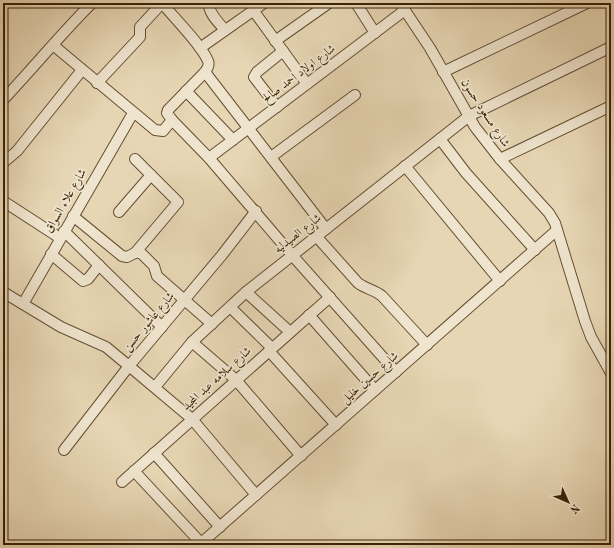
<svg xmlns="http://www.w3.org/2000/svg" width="614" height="548" viewBox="0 0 614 548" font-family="'Old Standard TT',Amiri,serif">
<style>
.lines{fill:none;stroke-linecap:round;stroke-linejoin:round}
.street-casing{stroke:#654e32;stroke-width:12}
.street{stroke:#efe4ce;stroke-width:10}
.labels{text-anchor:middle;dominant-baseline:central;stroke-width:3.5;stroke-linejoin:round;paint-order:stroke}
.street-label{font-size:12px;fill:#3a2106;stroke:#efe4ce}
</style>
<rect width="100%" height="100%" fill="#e7d6b4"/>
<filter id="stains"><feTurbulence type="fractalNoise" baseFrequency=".005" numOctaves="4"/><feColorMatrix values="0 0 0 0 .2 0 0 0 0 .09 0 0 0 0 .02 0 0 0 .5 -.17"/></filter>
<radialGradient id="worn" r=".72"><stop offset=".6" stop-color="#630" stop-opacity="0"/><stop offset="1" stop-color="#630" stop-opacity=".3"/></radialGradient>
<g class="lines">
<g class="street-casing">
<g id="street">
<path d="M162,3C174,18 201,44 208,61C210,65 207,69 205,72L168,110L167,113L172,120L209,158L292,255L396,372"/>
<path d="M209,3C208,13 219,23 225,30"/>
<polyline points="356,3 375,33"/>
<polyline points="400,3 430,48 475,127 500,159 549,213 555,223 585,321 591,337 611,373"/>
<polyline points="253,10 307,84"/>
<polyline points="275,41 329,3"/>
<polyline points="53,45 155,130 163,131 172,120"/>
<polyline points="200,48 264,3"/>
<polyline points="205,72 326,229"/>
<polyline points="443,72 587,3"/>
<polyline points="97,83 140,37 140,27 162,3"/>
<polyline points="186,91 233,140"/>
<path d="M3,100C33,68 61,34 92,3"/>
<polyline points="277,107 254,77 257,72 283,51"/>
<polyline points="440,139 466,173 535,250"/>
<polyline points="271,157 355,95"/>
<polyline points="209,158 405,10"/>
<polyline points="500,159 611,106"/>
<polyline points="3,163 17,151 82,70"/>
<polyline points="405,166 500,281"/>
<polyline points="3,201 60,238"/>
<polyline points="119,212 151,175"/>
<polyline points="73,216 122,256 127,257 137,252 142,254 154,266 157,276 212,324"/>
<polyline points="64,231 162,327"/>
<path d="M316,236L358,283C366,289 375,290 382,296L427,345"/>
<polyline points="135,253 178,202 135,159"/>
<polyline points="51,254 83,281 88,279 99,265"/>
<polyline points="3,292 61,327 106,347 129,366 192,419 256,495"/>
<polyline points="246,292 290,332"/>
<polyline points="23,304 133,113"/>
<polyline points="230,307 272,348"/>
<polyline points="309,315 375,390"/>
<polyline points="192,342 236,380 301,456"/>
<polyline points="269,351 336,425"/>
<polyline points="155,387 192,342 246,292 469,116 611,47"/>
<polyline points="64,450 129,366 222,255 256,211"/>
<polyline points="154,453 220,527"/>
<polyline points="134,471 201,543"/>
<polyline points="122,482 330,297"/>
<polyline points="199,545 557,230"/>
</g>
</g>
<use href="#street" class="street"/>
</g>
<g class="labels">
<g class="street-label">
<text transform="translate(299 74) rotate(-37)">شارع اولاد احمد صالح</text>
<text transform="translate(485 113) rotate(57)">شارع مسعود حسون</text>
<text transform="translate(66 201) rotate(-60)">شارع علاء السواق</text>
<text transform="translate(298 234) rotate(-38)">شارع الصيدليه</text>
<text transform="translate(149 322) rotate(-50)">شارع عاشور حسن</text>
<text transform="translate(370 378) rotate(-41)">شارع حسين خليل</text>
<text transform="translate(217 379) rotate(-42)">شارع سلامه عبد المجيد</text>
</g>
</g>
<rect width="614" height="548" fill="none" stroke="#e7d6b4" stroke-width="16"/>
<rect x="4" y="4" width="606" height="540" fill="none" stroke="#3a2106" stroke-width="2"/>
<rect x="8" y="8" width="598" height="532" fill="none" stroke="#3a2106"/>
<g transform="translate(568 502) rotate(135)" stroke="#efe4ce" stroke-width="3" paint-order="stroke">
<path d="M0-3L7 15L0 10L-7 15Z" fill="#3a2106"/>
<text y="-6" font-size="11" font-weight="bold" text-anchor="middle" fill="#3a2106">N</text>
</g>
<rect width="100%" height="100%" filter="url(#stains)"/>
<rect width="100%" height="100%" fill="url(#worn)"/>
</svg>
